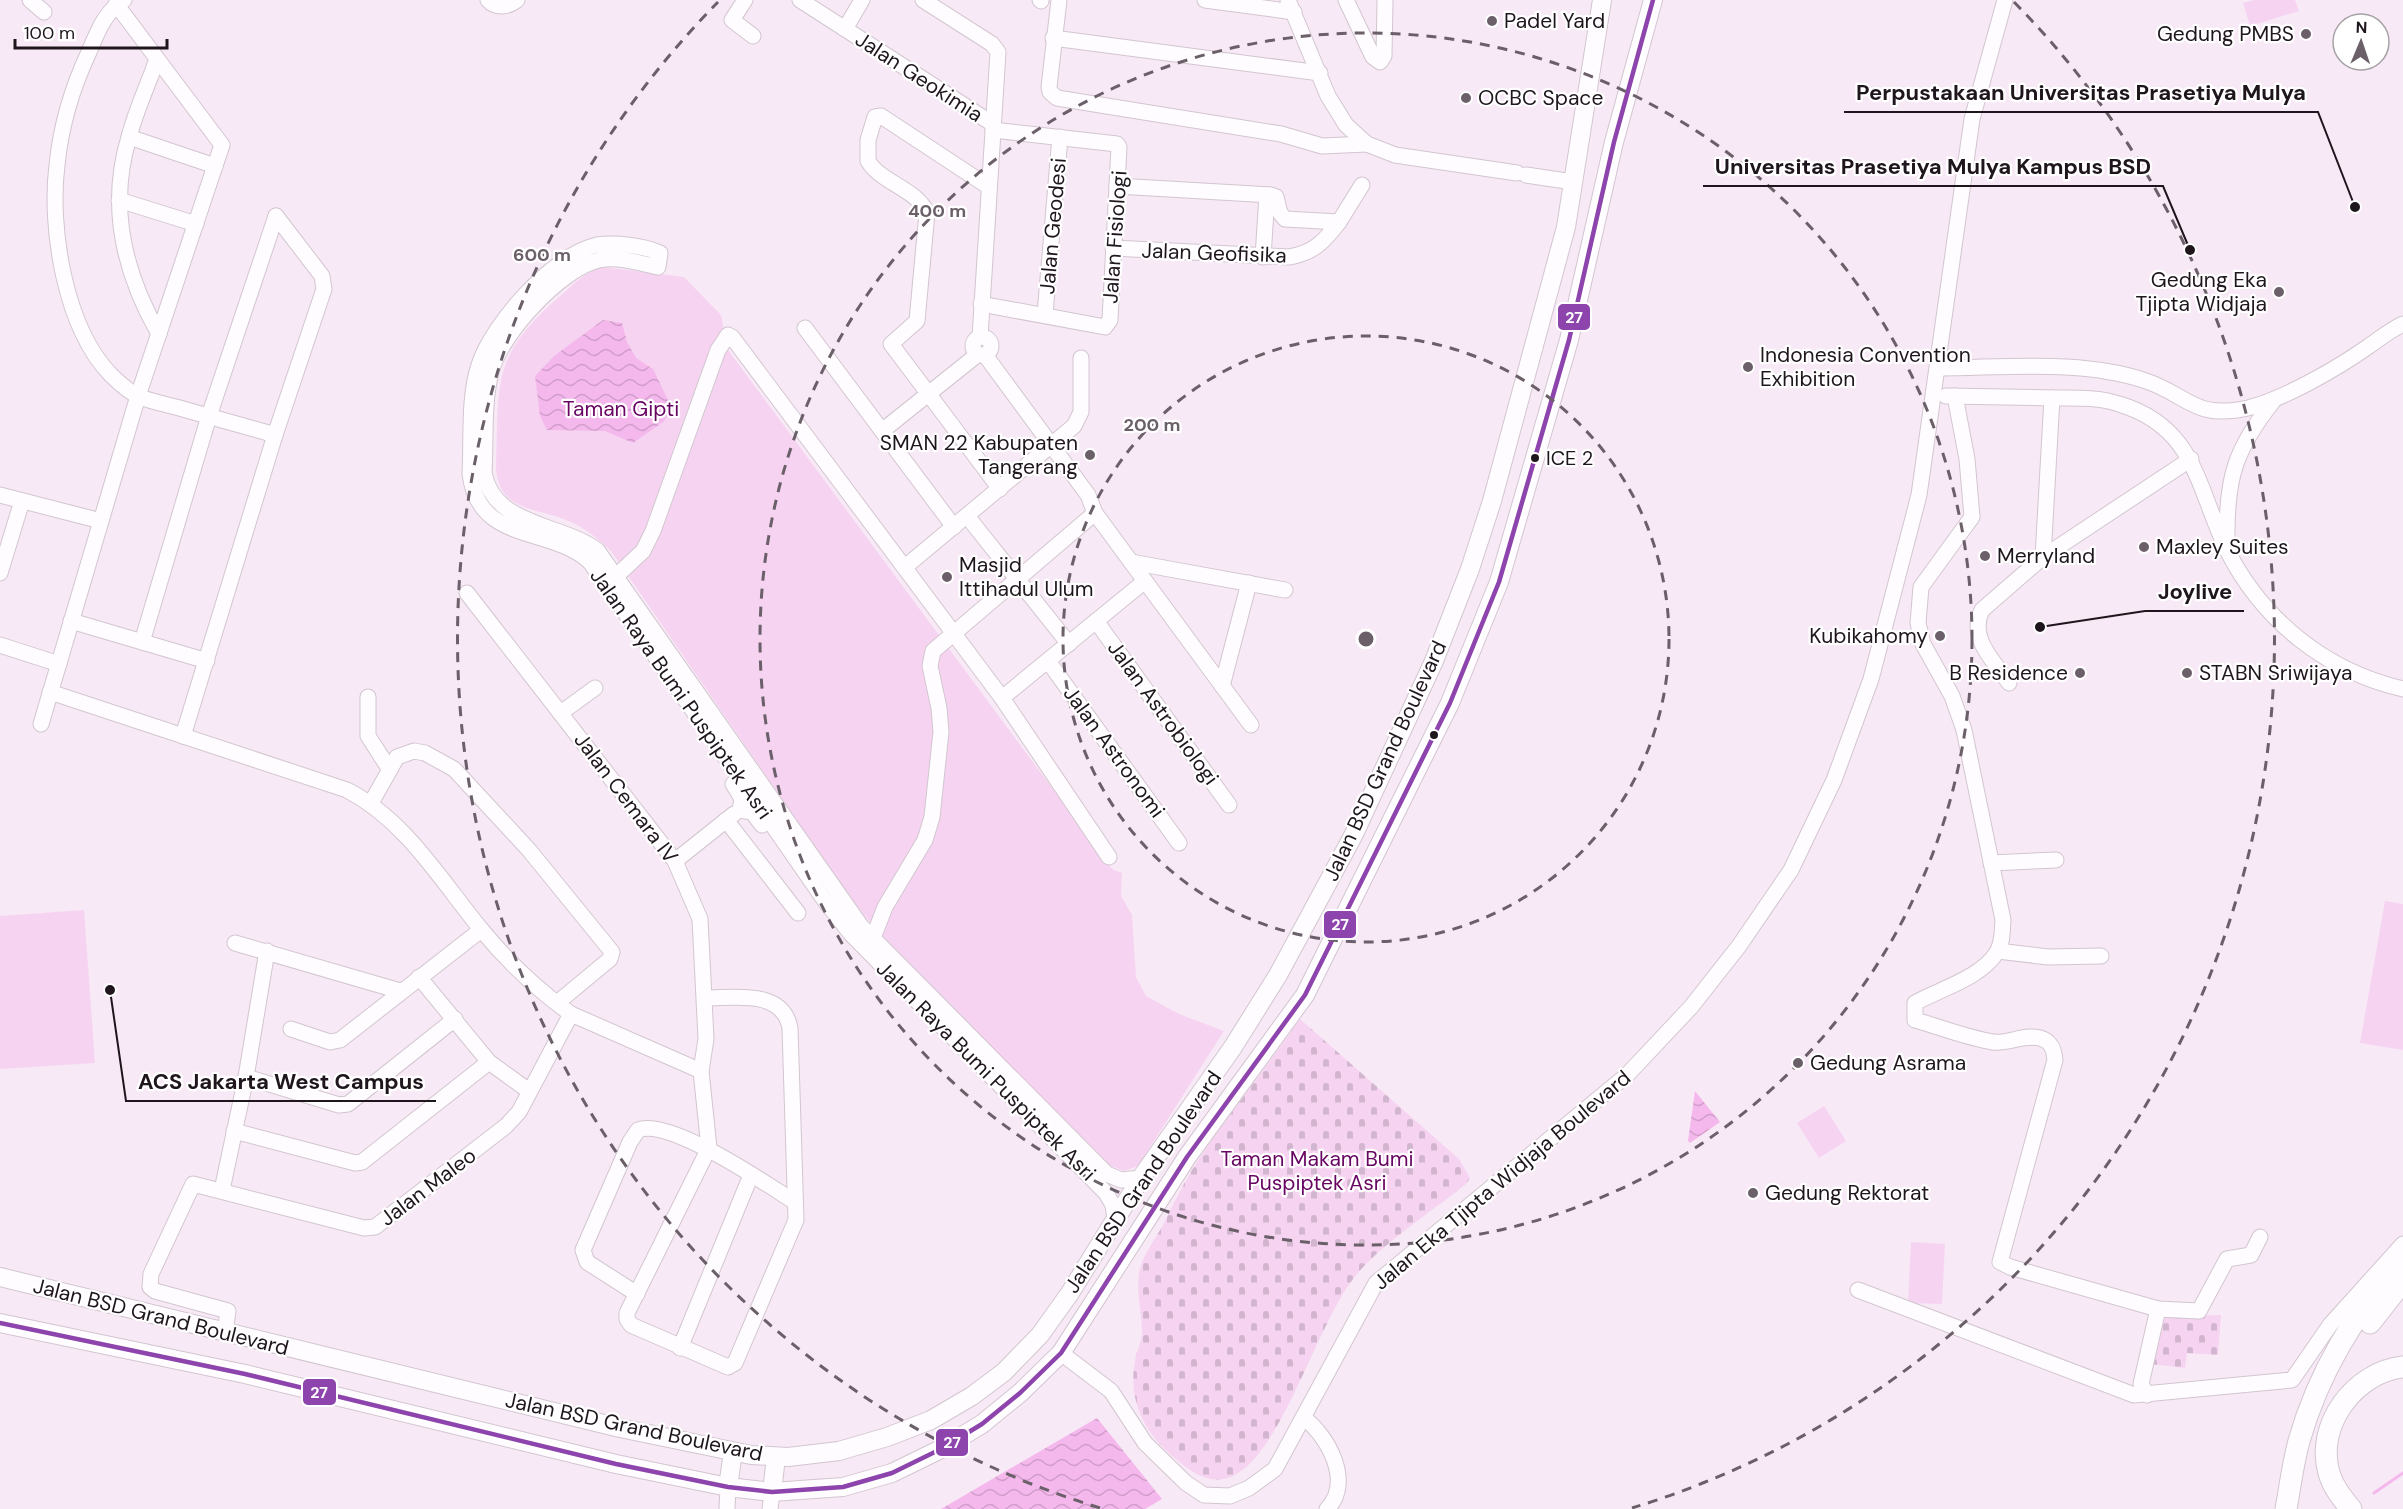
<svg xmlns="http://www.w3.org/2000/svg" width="2403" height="1509" viewBox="0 0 2403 1509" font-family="'DM Sans',sans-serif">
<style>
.green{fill:#f6d4f1}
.cemetery{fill:url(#cemetery-stones)}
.water{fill:url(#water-waves)}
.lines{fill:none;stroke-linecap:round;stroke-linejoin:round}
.stream{stroke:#f4b8ec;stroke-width:3}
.minor-casing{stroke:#d2c6d0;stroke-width:17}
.major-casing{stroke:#d2c6d0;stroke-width:20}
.highway-casing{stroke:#d2c6d0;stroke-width:23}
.minor{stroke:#fefcfe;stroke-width:15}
.major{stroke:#fefcfe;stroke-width:18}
.highway{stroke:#fefcfe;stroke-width:21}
.bus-1-casing{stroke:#fff;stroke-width:9}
.bus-1{stroke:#8e44ad;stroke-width:4.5}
.ring{fill:none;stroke:#6b6069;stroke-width:3;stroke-dasharray:10 8}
.poi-dot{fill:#6b6069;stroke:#fff;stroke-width:2}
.bus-dot{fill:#1f161d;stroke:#fff;stroke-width:2}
.labels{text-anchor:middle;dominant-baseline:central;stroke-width:4.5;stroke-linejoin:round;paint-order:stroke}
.bus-label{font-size:20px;fill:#1f161d;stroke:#fff;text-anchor:start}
.poi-label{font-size:21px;fill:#1f161d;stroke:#fff;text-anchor:start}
.street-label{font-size:21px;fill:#1f161d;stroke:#fff}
.park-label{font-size:21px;fill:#680461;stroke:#fff}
.centre{fill:#6b6069;stroke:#fff;stroke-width:3}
.ring-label{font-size:18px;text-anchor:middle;font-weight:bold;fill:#6b6069;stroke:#fff;stroke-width:4.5;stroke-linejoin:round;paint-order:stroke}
.leader{fill:none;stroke:#1f161d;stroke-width:2}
.callout-dot{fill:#1f161d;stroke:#fff;stroke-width:2}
.callout-label{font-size:22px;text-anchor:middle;font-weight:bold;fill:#1f161d;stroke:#fff;stroke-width:4.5;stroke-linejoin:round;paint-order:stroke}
.line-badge{stroke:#fff;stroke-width:2}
.badge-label{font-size:16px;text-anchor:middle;font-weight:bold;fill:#fff}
</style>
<defs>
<pattern id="cemetery-stones" width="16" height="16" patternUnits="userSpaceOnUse" patternTransform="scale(1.5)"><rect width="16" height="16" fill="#f6d4f1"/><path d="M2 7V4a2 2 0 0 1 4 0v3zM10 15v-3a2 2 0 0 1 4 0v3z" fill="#d2b5ce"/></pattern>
<pattern id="water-waves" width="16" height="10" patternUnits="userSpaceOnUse" patternTransform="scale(1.5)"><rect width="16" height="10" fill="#f4b8ec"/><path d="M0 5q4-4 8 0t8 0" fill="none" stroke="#d19dca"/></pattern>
</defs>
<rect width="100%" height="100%" fill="#f8e9f6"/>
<g class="green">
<polygon points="2254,0 2295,0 2299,11 2250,26 2243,3"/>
<path d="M603,267L684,277L721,315L728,350L1112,869L1122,873L1121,896L1132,915L1136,977L1146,996L1179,1014L1224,1031L1138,1166L1124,1171L1111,1166L884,939L851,899L611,551C599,540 588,530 573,523C541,507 499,514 496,468C499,385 490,357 558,298C573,285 584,272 603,267Z"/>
<polygon points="2385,901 2403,904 2403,1050 2360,1043"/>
<polygon points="84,910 95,1063 0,1069 0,916"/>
<polygon points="1824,1106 1846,1141 1819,1158 1797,1123"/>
<polygon points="1911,1242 1945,1244 1942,1304 1908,1303"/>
</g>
<g class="cemetery">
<path d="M1300,1019L1459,1159L1470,1178L1466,1184C1433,1211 1378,1246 1353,1279C1316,1327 1281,1454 1233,1476C1209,1487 1188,1470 1170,1454C1143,1430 1128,1399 1135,1361C1136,1352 1141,1343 1142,1334C1142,1312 1136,1294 1139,1272C1142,1257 1155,1239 1163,1225C1172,1207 1181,1188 1192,1170C1225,1118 1265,1070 1300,1019Z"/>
<polygon points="2221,1315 2218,1355 2187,1353 2185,1368 2150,1364 2160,1320 2173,1316"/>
</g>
<g class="water">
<polygon points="603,320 622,323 627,342 636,358 653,369 669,402 668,415 663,422 633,443 605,431 547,430 540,416 535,376 554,356"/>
<polygon points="1695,1091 1720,1122 1690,1143 1688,1141"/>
<polygon points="1097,1418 1162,1499 1145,1509 941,1509"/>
</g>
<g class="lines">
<polyline class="stream" points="2374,1493 2403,1473"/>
<g class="minor-casing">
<g id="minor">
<polyline points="30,0 44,12"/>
<path d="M124,0C105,11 97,33 89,52C72,88 61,125 57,165C49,228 65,328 111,375C118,382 131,393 140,397C153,402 169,405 183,409C214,418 245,426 275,435"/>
<path d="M488,0C496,9 508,7 517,0"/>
<polyline points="745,0 732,20 753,36"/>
<polyline points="800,0 993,124"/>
<polyline points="923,0 992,44 998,52 980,337"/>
<polyline points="1040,0 1041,1"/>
<polyline points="1059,0 1049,87 1050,92 1057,98 1281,134 1322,146 1367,144"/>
<polyline points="1205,0 1294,12"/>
<polyline points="1288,0 1328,96 1346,125 1367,144 1395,155 1517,173"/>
<polyline points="1346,0 1373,57 1380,62 1384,56 1385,0"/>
<polyline points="845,29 862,0"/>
<polyline points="1053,38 1320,73"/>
<path d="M157,59C148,85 136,110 129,137C108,206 124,273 159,334"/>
<polyline points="129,137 215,166"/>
<polyline points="1526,175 1573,182"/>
<path d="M989,187L881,116L875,117L868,140V161C881,183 917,189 927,213L917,321L891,344L1000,489"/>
<polyline points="119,200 196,224"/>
<polyline points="1339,222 1362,185"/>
<path d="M1113,248L1289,257C1313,253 1324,242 1339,222L1285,219L1280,213L1276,197L1271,195L1117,186"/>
<polyline points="1263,257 1267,195"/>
<polyline points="981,304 1105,327 1110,320 1119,147 1117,144 993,130"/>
<polyline points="1045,314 1060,137"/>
<polyline points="805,328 954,527"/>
<circle cx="982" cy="346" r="9"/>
<polyline points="985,355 1088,495 1095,513 1251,725"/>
<path d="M1938,368C2004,368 2082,359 2146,381C2188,395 2194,420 2248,408C2284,399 2338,368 2369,346C2381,338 2390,330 2403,324"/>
<path d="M1946,396C1983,397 2019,397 2055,398C2076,398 2098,397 2119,404C2196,427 2197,488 2227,550C2263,621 2326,671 2403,689"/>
<path d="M1955,396L1967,459L1972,517L1921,587L1918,623L1923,644L1952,696L1964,730L2003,920C2002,931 2003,942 1997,952C1981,978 1940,989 1915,1003V1020C1940,1027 1967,1038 1993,1042C2008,1044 2024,1034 2040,1038C2051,1041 2054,1049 2055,1060L2000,1262L2010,1267L2158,1309L2199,1311L2227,1259L2251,1255L2260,1237"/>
<polyline points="882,431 977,355"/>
<polyline points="0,495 101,521"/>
<polyline points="967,516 1069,644"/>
<path d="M2227,541C2226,478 2235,449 2274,400"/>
<polyline points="2043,557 2052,398"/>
<polyline points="1131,562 1285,590"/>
<polyline points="905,567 1074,426 1081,412 1081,358"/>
<polyline points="0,573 22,501"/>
<polyline points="610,582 643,551 653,531 718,350 728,335 732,337 1002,698 1109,857"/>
<polyline points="467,593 675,861 700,919 706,1039 701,1071"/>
<polyline points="71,621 207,661"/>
<polyline points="1096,621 1229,805"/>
<polyline points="142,642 209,416 276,216"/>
<polyline points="0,645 59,664"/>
<polyline points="1048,661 1179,843"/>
<path d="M2009,683C1994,661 1968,638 1982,610L2043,557L2191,459"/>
<polyline points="1222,686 1249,583"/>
<path d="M50,692L347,790C405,820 440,879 480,928C506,960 538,990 571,1014L701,1071L709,1148L627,1313V1319L631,1325L728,1367L735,1363L796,1220L790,1028C783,989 734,998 706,998"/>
<polyline points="368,697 368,736 390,770"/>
<polyline points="1002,698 1145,581"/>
<polyline points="562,712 595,688"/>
<polyline points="41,724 138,396 222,145 116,4"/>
<polyline points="183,736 275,435 324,289 322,276 276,216"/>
<polyline points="733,784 742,799 740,810 752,812 762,825"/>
<polyline points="371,803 397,757 414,751 425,753 454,769 529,850 612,952 610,959 557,1003"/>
<polyline points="726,820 798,913"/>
<polyline points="675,861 734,814"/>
<polyline points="1991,863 2056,860"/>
<polyline points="873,938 885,907 925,840 932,817 941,732 939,708 930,666 933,651 1095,513"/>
<polyline points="235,943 400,991"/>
<polyline points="1998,951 2048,957 2101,956"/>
<polyline points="419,977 489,1062 529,1091"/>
<polyline points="291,1029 330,1042 340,1040 481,930"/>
<polyline points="246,1077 339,1105 348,1104 455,1019"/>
<polyline points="234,1131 355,1163 362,1162 489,1062"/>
<polyline points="222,1190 246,1077 267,951"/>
<path d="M1115,1220L1113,1205L1106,1193L851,934L825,901L590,562C550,525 479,545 470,474C472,440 468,398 479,365C492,324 554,254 597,245C615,242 644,246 660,253L658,267C639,263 618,256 599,260C560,269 501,334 491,372C483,404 486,440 484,473C494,526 560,523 597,550L861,926L1107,1174L1121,1180L1141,1178"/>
<polyline points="1858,1290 2134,1395 2292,1380 2330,1325 2403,1244"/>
<path d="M637,1294L587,1262L583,1250L630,1142L638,1130C669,1117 766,1184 795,1202"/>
<polyline points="225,1333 228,1311 155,1291 150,1287 151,1274 193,1184 364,1228 375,1227 506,1126 519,1112 571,1014"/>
<polyline points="680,1348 751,1175"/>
<polyline points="1061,1353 1111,1391 1145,1443 1186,1483 1204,1495 1230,1496 1249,1488 1275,1469 1376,1283 1627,1075 1691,1007 1739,946 1791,870 1834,780 1871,679 1919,495 1972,119 2005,0"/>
<polyline points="2147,1395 2141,1384 2158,1309"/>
<path d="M1304,1418C1329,1437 1353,1483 1327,1509"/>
<polyline points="727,1509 728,1487"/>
<polyline points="770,1509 772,1492"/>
</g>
</g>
<g class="major-casing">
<g id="major">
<polyline points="0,1277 620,1428 751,1455 788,1457 839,1451 887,1437 931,1420 972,1396 1004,1372 1040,1335 1070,1293 1141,1178 1233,1047 1278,975 1354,834 1434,661 1470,569 1492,501 1566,227 1602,0"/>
<polyline points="0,1323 245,1374 616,1464 728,1487 772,1492 843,1487 892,1473 941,1449 982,1424 1020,1393 1061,1353 1187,1157 1305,995 1450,703 1499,582 1569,340 1614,142 1653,0"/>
<polyline points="728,1487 733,1452"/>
<polyline points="772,1492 776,1457"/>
</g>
</g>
<g class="highway-casing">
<g id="highway">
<polyline points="2370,1323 2403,1281"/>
<path d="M2286,1509C2290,1487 2293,1463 2299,1441C2318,1374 2355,1311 2403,1260"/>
<path d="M2351,1509C2342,1498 2333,1487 2329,1473C2315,1425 2355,1372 2403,1367"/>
</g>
</g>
<use href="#minor" class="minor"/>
<use href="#major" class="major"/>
<use href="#highway" class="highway"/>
<g class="bus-1-casing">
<polyline id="bus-1" points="0,1323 245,1374 616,1464 728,1487 772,1492 843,1487 892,1473 941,1449 982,1424 1020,1393 1061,1353 1187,1157 1305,995 1450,703 1499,582 1569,340 1614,142 1653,0"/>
</g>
<use href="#bus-1" class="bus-1"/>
</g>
<g class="ring">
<circle cx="1366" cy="639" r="303"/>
<circle cx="1366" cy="639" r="606"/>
<path d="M1100 1508A909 909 0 0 1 718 2M2014 2A909 909 0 0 1 1632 1508"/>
</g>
<g class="poi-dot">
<circle cx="1492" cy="21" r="6"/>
<circle cx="2306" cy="34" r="6"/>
<circle cx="1466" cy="98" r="6"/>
<circle cx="2279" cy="292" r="6"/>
<circle cx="1748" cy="367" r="6"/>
<circle cx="1090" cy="455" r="6"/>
<circle cx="2144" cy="547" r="6"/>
<circle cx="1985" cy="556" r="6"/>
<circle cx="947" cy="577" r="6"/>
<circle cx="1940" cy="636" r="6"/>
<circle cx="2080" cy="673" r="6"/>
<circle cx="2187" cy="673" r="6"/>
<circle cx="1798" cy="1063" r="6"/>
<circle cx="1753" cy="1193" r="6"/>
</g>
<g class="bus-dot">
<circle cx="1535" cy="458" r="5"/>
<circle cx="1434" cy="735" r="5"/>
</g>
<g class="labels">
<g class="bus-label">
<text x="1546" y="458">ICE 2</text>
</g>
<g class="poi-label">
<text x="1504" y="21">Padel Yard</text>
<text x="2294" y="34" text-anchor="end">Gedung PMBS</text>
<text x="1478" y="98">OCBC Space</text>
<text x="2267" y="280" text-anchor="end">Gedung Eka<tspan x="2267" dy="24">Tjipta Widjaja</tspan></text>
<text x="1760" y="355">Indonesia Convention<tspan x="1760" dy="24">Exhibition</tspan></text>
<text x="1078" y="443" text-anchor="end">SMAN 22 Kabupaten<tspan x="1078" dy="24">Tangerang</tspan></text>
<text x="2156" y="547">Maxley Suites</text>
<text x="1997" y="556">Merryland</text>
<text x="959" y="565">Masjid<tspan x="959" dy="24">Ittihadul Ulum</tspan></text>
<text x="1928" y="636" text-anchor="end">Kubikahomy</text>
<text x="2068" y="673" text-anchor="end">B Residence</text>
<text x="2199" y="673">STABN Sriwijaya</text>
<text x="1810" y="1063">Gedung Asrama</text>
<text x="1765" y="1193">Gedung Rektorat</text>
</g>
<g class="street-label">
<text transform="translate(919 77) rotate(33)">Jalan Geokimia</text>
<text transform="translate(1053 226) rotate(-85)">Jalan Geodesi</text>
<text transform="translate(1115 237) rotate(-86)">Jalan Fisiologi</text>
<text transform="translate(1214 253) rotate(2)">Jalan Geofisika</text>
<text transform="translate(681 694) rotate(55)">Jalan Raya Bumi Puspiptek Asri</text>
<text transform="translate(1163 713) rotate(54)">Jalan Astrobiologi</text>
<text transform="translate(1114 752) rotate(54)">Jalan Astronomi</text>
<text transform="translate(1385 761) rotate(-65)">Jalan BSD Grand Boulevard</text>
<text transform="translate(626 798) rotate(53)">Jalan Cemara IV</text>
<text transform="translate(986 1071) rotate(45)">Jalan Raya Bumi Puspiptek Asri</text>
<text transform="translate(1502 1180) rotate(-40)">Jalan Eka Tjipta Widjaja Boulevard</text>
<text transform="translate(1143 1182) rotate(-56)">Jalan BSD Grand Boulevard</text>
<text transform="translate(428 1187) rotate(-37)">Jalan Maleo</text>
<text transform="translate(161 1317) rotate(14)">Jalan BSD Grand Boulevard</text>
<text transform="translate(634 1427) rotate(12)">Jalan BSD Grand Boulevard</text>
</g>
<g class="park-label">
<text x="621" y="409">Taman Gipti</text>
<text x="1317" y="1159">Taman Makam Bumi<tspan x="1317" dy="24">Puspiptek Asri</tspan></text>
</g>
</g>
<circle cx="1366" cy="639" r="9" class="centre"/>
<g class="ring-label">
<text x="937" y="217">400 m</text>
<text x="542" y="261">600 m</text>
<text x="1152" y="431">200 m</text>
</g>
<path class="leader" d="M2355 207L2318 112H1844M2190 250L2163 186H1703M2040 627L2145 611H2244M110 990L126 1101H436"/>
<g class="callout-dot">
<circle cx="2355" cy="207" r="6"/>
<circle cx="2190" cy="250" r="6"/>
<circle cx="2040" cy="627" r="6"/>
<circle cx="110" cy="990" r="6"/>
</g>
<g class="callout-label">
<text x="2081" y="100">Perpustakaan Universitas Prasetiya Mulya</text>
<text x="1933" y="174">Universitas Prasetiya Mulya Kampus BSD</text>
<text x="2195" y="599">Joylive</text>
<text x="281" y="1089">ACS Jakarta West Campus</text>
</g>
<g class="line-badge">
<rect x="1557" y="303" width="34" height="28" rx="6" fill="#8e44ad"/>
<rect x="1323" y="910" width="34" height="29" rx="6" fill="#8e44ad"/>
<rect x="302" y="1378" width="35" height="28" rx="6" fill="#8e44ad"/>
<rect x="935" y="1428" width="34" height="29" rx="6" fill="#8e44ad"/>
</g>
<g class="badge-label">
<text x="1574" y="323">27</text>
<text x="1340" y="930">27</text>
<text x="319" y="1398">27</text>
<text x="952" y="1448">27</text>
</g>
<g transform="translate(2361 42) rotate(2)"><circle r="28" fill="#ffffff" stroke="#a5a2a5" stroke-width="1.5"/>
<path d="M0-4.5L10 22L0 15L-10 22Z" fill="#6b6069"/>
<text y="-9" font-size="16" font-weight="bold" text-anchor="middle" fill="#1f161d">N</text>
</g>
<path d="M15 39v9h152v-9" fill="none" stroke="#1f161d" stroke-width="3"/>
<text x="24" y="39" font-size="18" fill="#1f161d" stroke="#ffffff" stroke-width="4.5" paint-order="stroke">100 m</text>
</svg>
